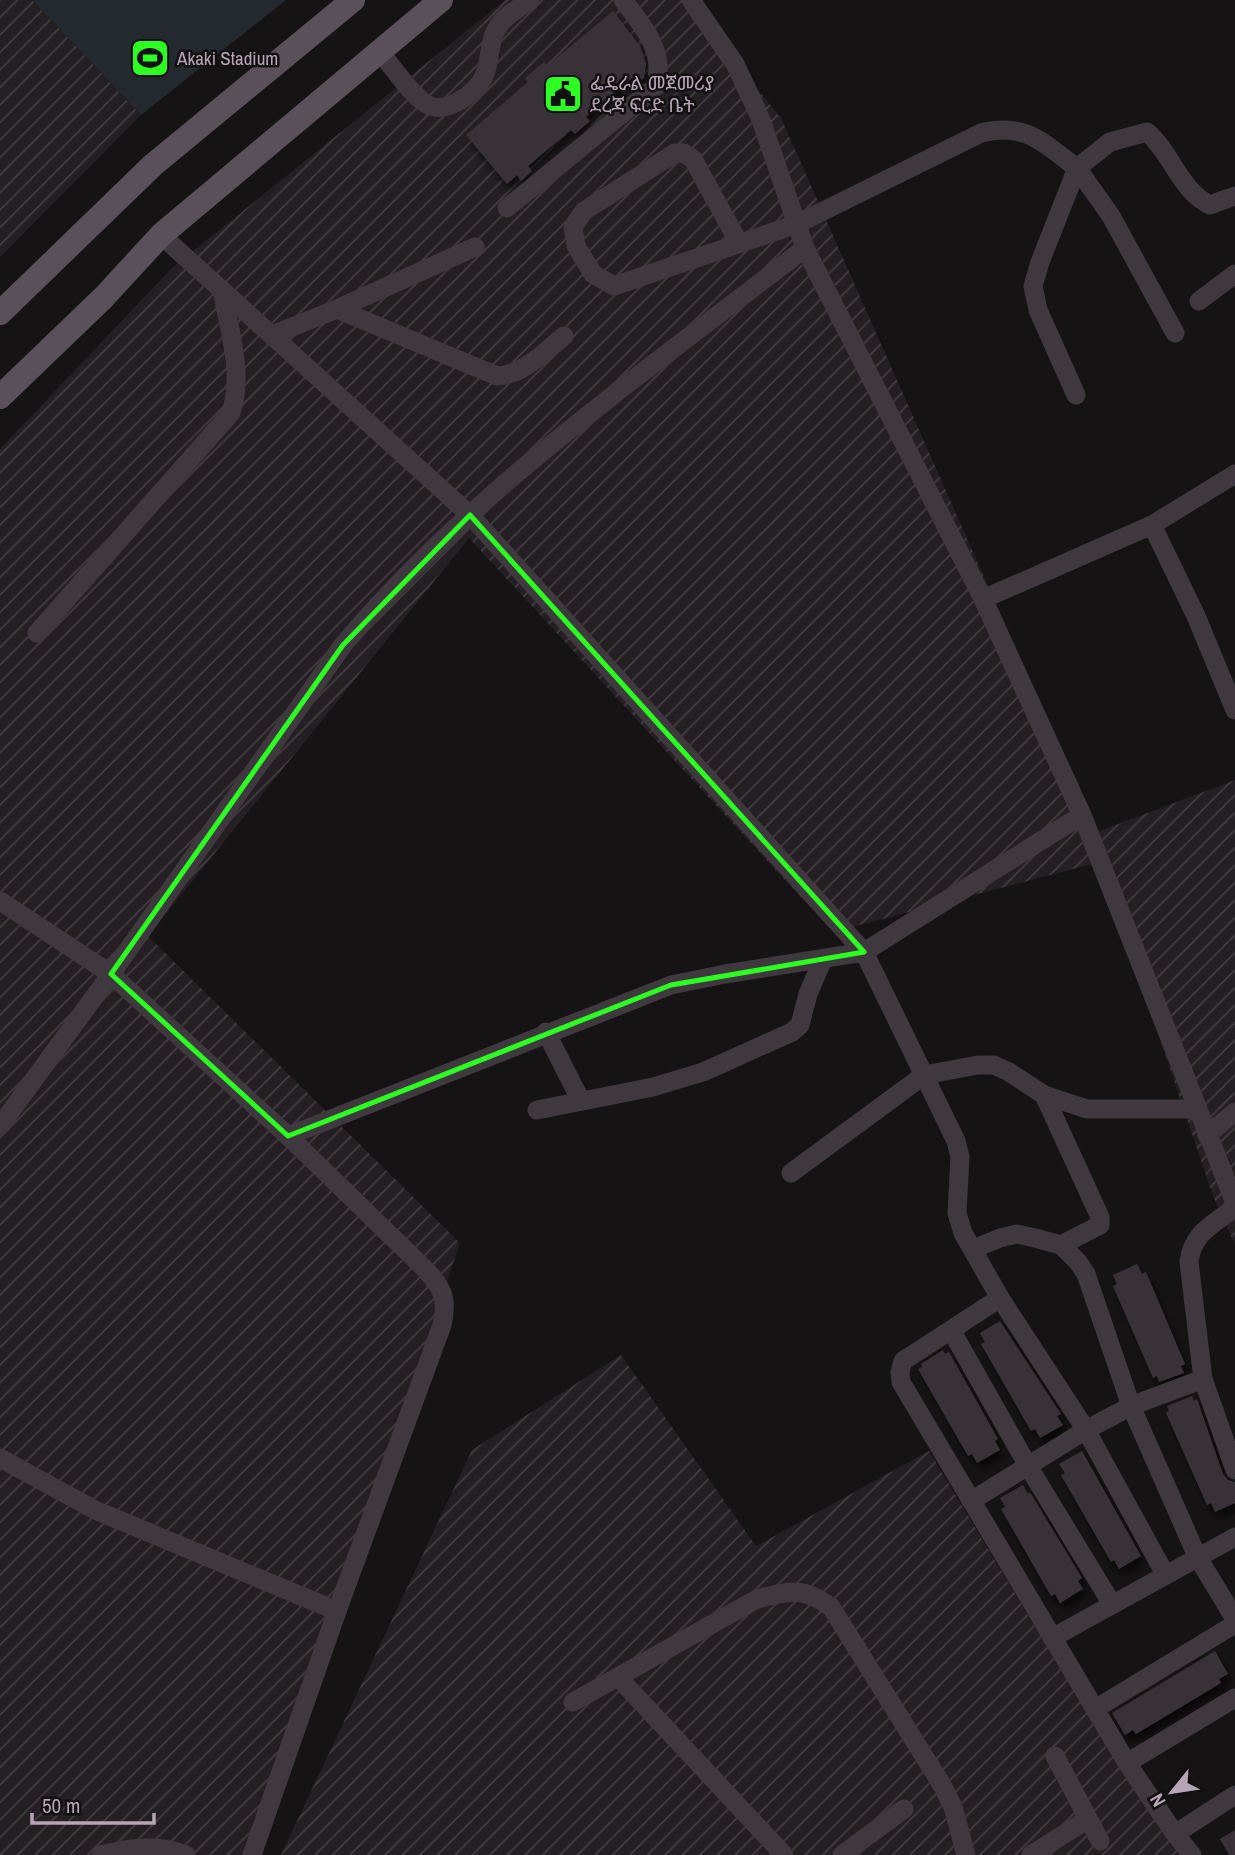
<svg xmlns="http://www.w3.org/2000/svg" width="1235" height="1855" viewBox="0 0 1235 1855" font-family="'Archivo Narrow','Noto Sans Ethiopic',sans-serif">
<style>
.industrial{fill:url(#industrial-furrows)}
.garden{fill:#23292e}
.building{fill:#383337;filter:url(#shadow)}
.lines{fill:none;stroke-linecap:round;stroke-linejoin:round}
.minor{stroke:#40383f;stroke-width:19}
.major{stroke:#5a5059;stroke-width:24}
.marked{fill:none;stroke:#2cff22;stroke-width:5;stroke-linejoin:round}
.labels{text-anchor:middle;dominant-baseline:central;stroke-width:5;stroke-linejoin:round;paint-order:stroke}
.poi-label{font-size:19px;fill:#b7a4b7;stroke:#110f10;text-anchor:start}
</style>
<defs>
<pattern id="industrial-furrows" width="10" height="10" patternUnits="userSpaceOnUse" patternTransform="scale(1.75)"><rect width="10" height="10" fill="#231f22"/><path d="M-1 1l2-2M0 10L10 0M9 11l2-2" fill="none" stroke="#413d40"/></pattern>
<filter id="shadow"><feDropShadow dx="4" dy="7" stdDeviation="3.5" flood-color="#0009"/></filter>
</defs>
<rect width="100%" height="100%" fill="#161315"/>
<g class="industrial">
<polygon points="0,0 32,0 141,115 0,257"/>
<polygon points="505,0 685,0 781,118 1097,832 1235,780 1235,1245 1213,1196 1100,862 833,932 469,538 148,936 460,1243 255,1855 0,1855 0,449 172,268"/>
<polygon points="621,1355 756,1546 929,1451 1127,1779 1185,1855 281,1855 472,1450"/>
</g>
<polygon class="garden" points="32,0 286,0 141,115"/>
<g class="building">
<polygon points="613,11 640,46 646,64 644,78 637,84 632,78 586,117 590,121 575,134 571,130 528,166 532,171 521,181 517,175 507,184 466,135 528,82 525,78 544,62 547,66"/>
<polygon points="1137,1264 1142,1274 1146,1272 1185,1364 1181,1366 1184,1373 1159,1382 1157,1376 1153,1378 1113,1286 1117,1284 1113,1275"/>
<polygon points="1000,1321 1061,1414 1057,1416 1063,1425 1040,1438 1035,1429 1031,1431 981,1344 985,1342 980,1333"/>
<polygon points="943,1350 945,1354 949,1352 998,1439 995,1441 1000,1450 977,1463 972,1454 968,1456 918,1369 922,1367 921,1364"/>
<polygon points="1192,1396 1194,1401 1197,1399 1223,1474 1228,1480 1235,1482 1235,1503 1215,1512 1211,1503 1207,1505 1166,1413 1169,1411 1167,1406"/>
<polygon points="1082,1451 1141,1556 1119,1569 1114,1560 1111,1562 1061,1475 1065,1473 1059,1464"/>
<polygon points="1023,1485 1028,1494 1030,1492 1082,1578 1078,1581 1083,1589 1060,1603 1055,1594 1051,1596 1001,1509 1005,1507 1000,1498"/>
<polygon points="1215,1651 1228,1674 1219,1679 1221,1683 1136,1734 1133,1730 1125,1735 1112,1713"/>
<polygon points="1235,1830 1235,1855 1229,1855 1220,1839"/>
</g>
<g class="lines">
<g class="minor">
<polyline points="691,0 735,64 760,117 805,248 983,599 1082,815 1235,1203"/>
<path d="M379,51C392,66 410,93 426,104C444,116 476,94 484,76C491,61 488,43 497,28C504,16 519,8 530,0"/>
<path d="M507,208L655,87C667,53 643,26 623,0"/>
<polyline points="161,235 470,515 864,952 1082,815"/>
<path d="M739,243L693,159L684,153H675L584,211L573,227L576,246L593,274L614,286L797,224L981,133C1026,122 1043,143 1077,168L1040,262L1033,286L1038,310L1076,395"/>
<polyline points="1199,301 1235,274"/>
<path d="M337,309L497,376C523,375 544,352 564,336"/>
<path d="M1175,333L1111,216L1077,168L1110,142L1147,132C1171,152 1181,192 1210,205L1235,196"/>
<polyline points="272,335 337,309 475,247"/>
<polyline points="1152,525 1196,616 1235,710"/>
<polyline points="983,599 1152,525 1235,474"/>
<path d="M37,633L231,413C244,373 229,330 222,290"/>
<path d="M0,901L111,974L288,1136L421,1265C441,1286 449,1296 442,1325L337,1611L252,1855"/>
<polyline points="546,1032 581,1101"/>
<polyline points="1044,1095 1100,1217 1100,1225 1061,1245"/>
<polyline points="537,1110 653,1087 703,1072 792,1032 800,1025 808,994 823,959"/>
<path d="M0,1126L111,974L343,645C474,489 646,372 805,248"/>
<polyline points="1207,1135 1235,1112"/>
<polyline points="288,1136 671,985 725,974 864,952 956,1141 960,1157 957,1213 963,1233 1000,1298 1086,1430 1131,1406 1197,1556 1235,1619"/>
<polyline points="791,1173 924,1075 978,1065 994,1065 1009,1072 1044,1095 1087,1109 1198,1109"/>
<path d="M1235,1207C1214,1224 1192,1233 1189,1262L1203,1379L1235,1470"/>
<polyline points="973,1249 1000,1238 1017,1234 1035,1238 1061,1245 1078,1262 1086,1274 1131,1406 1203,1379"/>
<polyline points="1000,1298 903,1361 900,1372 901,1382 1127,1763 1175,1834 1192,1855"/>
<polyline points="951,1330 1028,1466 1112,1604"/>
<polyline points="0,1458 95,1510 337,1611"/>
<polyline points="971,1501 1086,1430 1165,1574"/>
<polyline points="1052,1638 1235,1537"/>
<polyline points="618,1677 784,1855"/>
<path d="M573,1702L757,1599C791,1591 801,1586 831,1607L942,1785L953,1807L966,1855"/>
<polyline points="1095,1709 1235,1624"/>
<polyline points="1055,1756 1100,1841"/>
<polyline points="1127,1763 1235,1698"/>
<polyline points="1175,1834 1235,1795"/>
<path d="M101,1855C130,1847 157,1844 186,1855"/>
<polyline points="842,1855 904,1809"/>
<polyline points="1031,1855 1088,1819"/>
</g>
<g class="major">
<polyline points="0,313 153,165 353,0"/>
<polyline points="0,397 104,297 161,235 441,0"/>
</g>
</g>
<path class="marked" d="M470,515L864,952L671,985L288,1136L111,974L343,645Z"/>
<defs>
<g id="stadium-square" transform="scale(2.0125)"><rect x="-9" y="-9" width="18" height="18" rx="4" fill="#2cff22" stroke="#110f10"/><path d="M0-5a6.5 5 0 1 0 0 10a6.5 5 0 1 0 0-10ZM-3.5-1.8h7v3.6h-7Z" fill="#111"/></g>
<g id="civic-square" transform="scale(2.0125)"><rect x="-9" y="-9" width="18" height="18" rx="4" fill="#2cff22" stroke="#110f10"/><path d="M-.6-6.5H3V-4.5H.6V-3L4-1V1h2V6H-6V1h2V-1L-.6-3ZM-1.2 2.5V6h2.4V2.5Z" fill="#111"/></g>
</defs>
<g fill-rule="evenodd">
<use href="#stadium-square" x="150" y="58"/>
<use href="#civic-square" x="563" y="94"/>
</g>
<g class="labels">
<g class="poi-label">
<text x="177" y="58">Akaki Stadium</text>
<text x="590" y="83">ፌዴራል መጀመሪያ<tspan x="590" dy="22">ደረጃ ፍርድ ቤት</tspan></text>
</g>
</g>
<g transform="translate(1172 1792) rotate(240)" stroke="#110f10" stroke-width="5" paint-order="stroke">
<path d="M0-5L12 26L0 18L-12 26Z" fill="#b7a4b7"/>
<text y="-10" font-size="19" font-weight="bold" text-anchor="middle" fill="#b7a4b7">N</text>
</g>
<path d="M32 1813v10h122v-10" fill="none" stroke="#b7a4b7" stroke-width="3.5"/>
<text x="42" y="1813" font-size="21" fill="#b7a4b7" stroke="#110f10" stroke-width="5" paint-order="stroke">50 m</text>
</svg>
